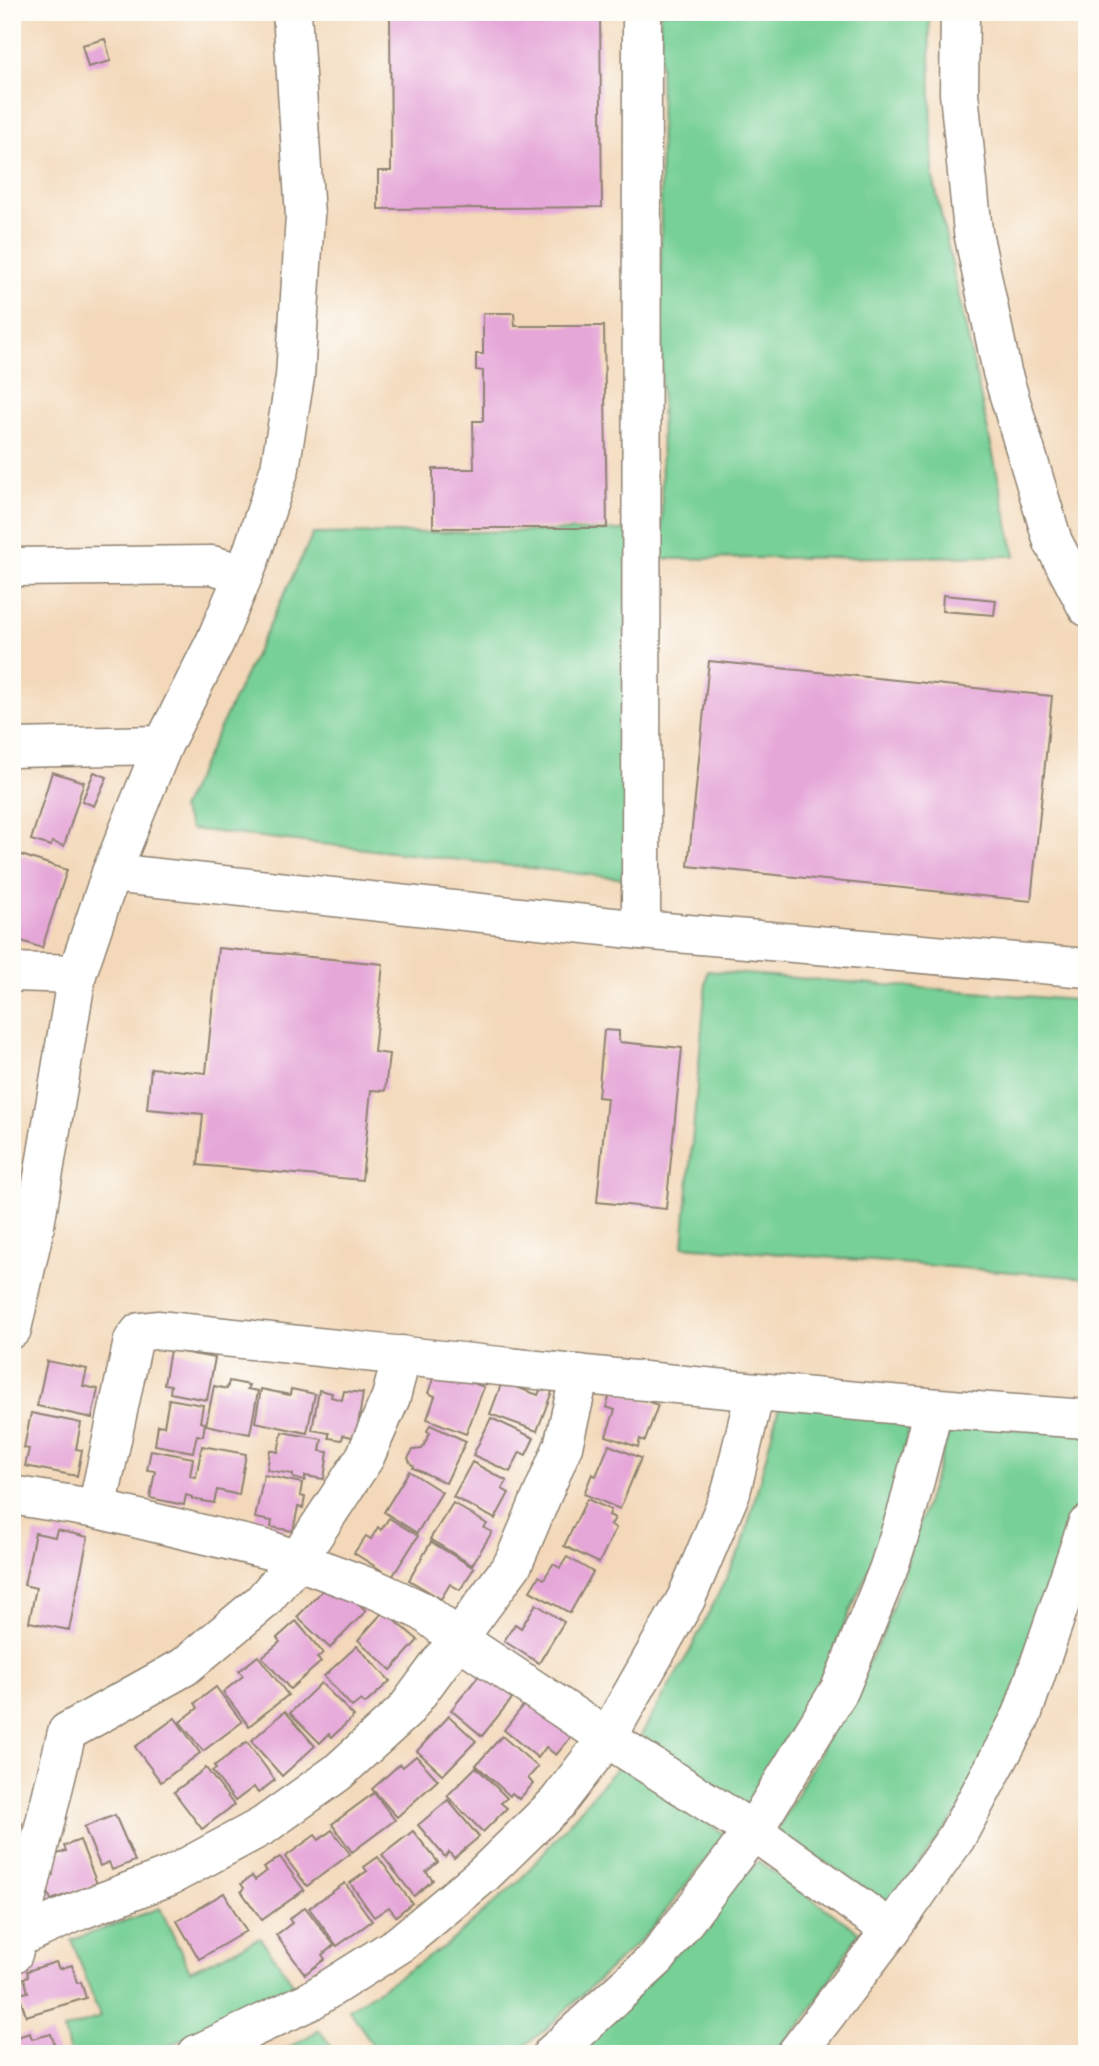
<svg xmlns="http://www.w3.org/2000/svg" width="1099" height="2066" viewBox="0 0 1099 2066" font-family="'Architects Daughter',sans-serif">
<style>
.green{fill:#77d096;stroke:#517e60;stroke-width:2}
.building{fill:#e5a6d8}
.lines{fill:none;stroke-linecap:round;stroke-linejoin:round}
.minor-casing{stroke:#8f8272;stroke-width:41}
.minor{stroke:#fff;stroke-width:38}
</style>
<rect width="100%" height="100%" fill="#fdfcf7"/>
<filter id="ink" filterUnits="userSpaceOnUse"><feTurbulence type="fractalNoise" baseFrequency=".0143" numOctaves="2"/><feDisplacementMap in="SourceGraphic" scale="14" xChannelSelector="R" yChannelSelector="G"/><feConvolveMatrix kernelMatrix="1 2 1 2 8 2 1 2 1" color-interpolation-filters="sRGB"/></filter>
<filter id="wash" filterUnits="userSpaceOnUse"><feTurbulence type="fractalNoise" baseFrequency=".00686" numOctaves="4" result="noise"/><feDisplacementMap in="SourceGraphic" scale="28" xChannelSelector="R" yChannelSelector="G"/><feGaussianBlur stdDeviation="1.57" result="paint"/><feColorMatrix in="noise" values="0 0 0 0 0 0 0 0 0 0 0 0 0 0 0 0 0 1.4 0 .05"/><feComposite in="paint" operator="in"/></filter>
<g filter="url(#wash)">
<rect width="100%" height="100%" fill="#f3d9ba"/>
<g class="green">
<polygon points="660,12 929,12 933,177 1015,556 662,559"/>
<polygon points="637,530 625,879 191,829 181,809 313,534"/>
<polygon points="707,971 1087,1001 1087,1278 683,1246"/>
<polygon points="780,1403 912,1416 879,1546 820,1680 745,1808 641,1735 691,1649 743,1544"/>
<polygon points="952,1424 1087,1433 1087,1486 1070,1559 969,1797 889,1904 777,1831 883,1635"/>
<polygon points="621,1762 725,1835 650,1931 545,2030 513,2054 379,2054 349,2009 448,1944 521,1879"/>
<polygon points="758,1861 859,1932 806,2018 773,2054 570,2054 619,2015"/>
<polygon points="160,1908 190,1971 260,1938 295,1986 241,2014 150,2054 70,2054 64,2030 100,2017 72,1940"/>
<polygon points="319,2030 338,2054 277,2054"/>
</g>
<g id="blocks">
<g class="building">
<polygon points="390,12 600,12 602,207 378,209 378,171 391,171"/>
<polygon points="105,39 111,61 88,67 82,45"/>
<polygon points="483,313 514,313 515,326 604,326 607,528 433,528 433,469 474,469 473,421 483,421 483,371 476,370 476,354 483,354"/>
<polygon points="943,595 996,600 994,615 942,611"/>
<polygon points="709,661 1052,696 1031,901 688,866"/>
<polygon points="52,772 84,782 64,846 52,842 51,846 31,840"/>
<polygon points="94,772 107,777 94,806 82,801"/>
<polygon points="18,854 67,870 42,948 19,940 16,949 12,948 12,871"/>
<polygon points="218,948 383,964 374,1052 389,1054 385,1091 371,1090 362,1180 198,1165 203,1114 147,1109 151,1068 206,1073"/>
<polygon points="604,1030 619,1031 619,1042 682,1048 666,1209 597,1202 607,1098 598,1097"/>
<polygon points="170,1350 215,1358 207,1400 170,1393 171,1385 164,1384"/>
<polygon points="47,1361 87,1369 83,1386 98,1389 92,1418 37,1406"/>
<polygon points="435,1374 453,1381 455,1376 484,1387 466,1434 427,1419 435,1396 428,1393"/>
<polygon points="229,1381 249,1385 247,1389 258,1391 250,1434 206,1425 214,1386 227,1389"/>
<polygon points="502,1382 538,1395 542,1386 553,1389 537,1431 490,1414"/>
<polygon points="261,1389 290,1395 291,1389 315,1394 307,1433 255,1422"/>
<polygon points="612,1389 658,1405 645,1441 640,1439 638,1447 606,1436 615,1410 606,1407"/>
<polygon points="319,1390 332,1393 331,1397 342,1400 344,1391 363,1393 356,1438 343,1435 342,1440 329,1438 329,1433 312,1430"/>
<polygon points="169,1399 203,1405 200,1422 205,1423 203,1436 197,1435 193,1452 155,1445 158,1425 164,1426"/>
<polygon points="31,1413 81,1423 76,1449 82,1450 77,1476 25,1466 29,1449 24,1448"/>
<polygon points="491,1418 534,1438 526,1455 520,1452 510,1472 473,1455"/>
<polygon points="430,1425 466,1441 446,1483 413,1468 414,1466 411,1464 408,1458 413,1450 422,1449 430,1433 427,1431"/>
<polygon points="282,1432 322,1439 320,1451 328,1452 324,1479 305,1476 305,1481 293,1478 293,1474 267,1470 270,1450 278,1452"/>
<polygon points="609,1445 641,1458 620,1509 584,1494 592,1474 596,1476"/>
<polygon points="202,1446 246,1454 239,1495 217,1490 214,1503 192,1499 192,1497 186,1495 184,1505 150,1498 155,1471 147,1470 151,1450 193,1458 190,1476 196,1477"/>
<polygon points="472,1462 507,1481 502,1489 509,1493 495,1519 453,1497"/>
<polygon points="409,1471 442,1492 417,1533 384,1512"/>
<polygon points="264,1475 302,1483 300,1496 305,1497 303,1508 298,1507 293,1531 271,1527 272,1521 255,1518"/>
<polygon points="587,1499 611,1510 609,1515 615,1518 611,1525 616,1528 599,1563 564,1546"/>
<polygon points="453,1503 487,1524 484,1528 492,1532 472,1565 430,1539"/>
<polygon points="389,1518 418,1536 392,1577 354,1553 366,1536 371,1539 378,1527 381,1530"/>
<polygon points="57,1530 88,1537 69,1630 29,1622 36,1588 24,1585 35,1533 55,1537"/>
<polygon points="431,1542 474,1568 460,1590 450,1584 441,1599 409,1580"/>
<polygon points="567,1557 593,1572 570,1613 530,1591 539,1576 544,1579 553,1564 560,1568"/>
<polygon points="340,1585 366,1611 330,1648 297,1617 325,1588 332,1595"/>
<polygon points="536,1604 564,1622 539,1663 504,1641 515,1624 521,1628"/>
<polygon points="384,1611 418,1640 391,1670 358,1640"/>
<polygon points="296,1621 323,1653 317,1658 321,1662 290,1689 262,1657 280,1642 277,1638"/>
<polygon points="357,1646 390,1681 365,1704 361,1700 352,1707 324,1676"/>
<polygon points="258,1656 288,1695 249,1726 223,1692 243,1676 239,1671"/>
<polygon points="484,1669 515,1695 482,1736 451,1710"/>
<polygon points="321,1683 354,1716 332,1737 329,1734 320,1743 290,1713"/>
<polygon points="216,1687 242,1722 203,1751 180,1722 198,1708 195,1703"/>
<polygon points="528,1700 572,1736 556,1755 546,1747 538,1758 504,1730"/>
<polygon points="285,1711 315,1746 282,1776 251,1741"/>
<polygon points="449,1716 476,1741 443,1775 417,1751"/>
<polygon points="175,1718 200,1753 161,1782 135,1747"/>
<polygon points="502,1736 538,1767 528,1778 533,1784 519,1799 512,1793 510,1796 476,1765"/>
<polygon points="247,1742 275,1780 258,1793 254,1787 235,1801 212,1771 216,1769 214,1766"/>
<polygon points="416,1756 438,1780 397,1817 372,1789 400,1764 403,1767"/>
<polygon points="476,1767 507,1798 501,1803 507,1808 483,1832 447,1796"/>
<polygon points="206,1768 234,1805 202,1829 174,1792"/>
<polygon points="374,1793 395,1820 352,1852 332,1824"/>
<polygon points="448,1800 479,1837 454,1858 449,1852 445,1857 418,1825"/>
<polygon points="115,1815 135,1861 112,1870 109,1862 100,1866 84,1827"/>
<polygon points="12,1821 22,1823 17,1850 12,1850"/>
<polygon points="332,1830 350,1854 307,1886 285,1857 315,1835 319,1840"/>
<polygon points="413,1831 438,1862 426,1872 433,1880 414,1896 382,1855"/>
<polygon points="80,1840 97,1884 51,1900 43,1879 53,1875 47,1858 66,1851 64,1846"/>
<polygon points="280,1857 304,1890 262,1920 241,1891 244,1888 241,1884 252,1876 255,1880 267,1871 264,1868"/>
<polygon points="378,1857 412,1903 396,1916 389,1907 374,1917 350,1883 367,1871 364,1867"/>
<polygon points="345,1883 372,1921 337,1946 309,1908"/>
<polygon points="224,1893 246,1931 199,1959 177,1921"/>
<polygon points="305,1907 334,1945 322,1955 325,1959 305,1974 276,1935 292,1923 289,1919"/>
<polygon points="56,1962 59,1969 72,1965 77,1983 81,1982 86,1998 26,2016 19,1994 28,1992 24,1978 28,1976 27,1971"/>
<polygon points="30,2033 32,2039 51,2034 58,2054 12,2054 12,2044 16,2043 14,2038"/>
</g>
</g>
</g>
<g filter="url(#ink)">
<use href="#blocks" fill-opacity="0" stroke="#8f8272" stroke-width="2"/>
<g class="lines">
<g class="minor-casing">
<g id="minor">
<polyline points="960,12 959,93 973,232 1002,372 1053,542 1087,607"/>
<polyline points="12,567 212,565 244,574"/>
<polyline points="12,748 163,745"/>
<polyline points="111,873 641,930 1087,968"/>
<polyline points="641,930 642,12"/>
<polyline points="12,972 77,974"/>
<polyline points="12,1329 34,1231 77,974 111,873 163,745 215,642 249,562 280,468 295,377 305,216 292,12"/>
<polyline points="12,1495 97,1509 269,1550 379,1591 424,1612 458,1639 607,1738 753,1831 891,1930"/>
<path d="M97,1509L133,1341L140,1332L157,1330C467,1362 776,1398 1087,1419"/>
<polyline points="17,1938 81,1910 170,1876 263,1826 337,1773 405,1711 513,1564 563,1446 580,1374"/>
<polyline points="13,1954 67,1732 184,1667 262,1602 296,1562 365,1457 391,1397 402,1355"/>
<polyline points="197,2054 310,2001 400,1944 484,1874 557,1803 607,1738 686,1599 731,1492 755,1392"/>
<polyline points="552,2054 657,1958 753,1831 840,1689 888,1570 908,1508 933,1409"/>
<polyline points="796,2054 891,1930 956,1838 1022,1715 1087,1525"/>
</g>
</g>
<use href="#minor" class="minor"/>
</g>
</g>
<rect width="1099" height="2066" fill="none" stroke="#fdfcf7" stroke-width="42"/>
</svg>
